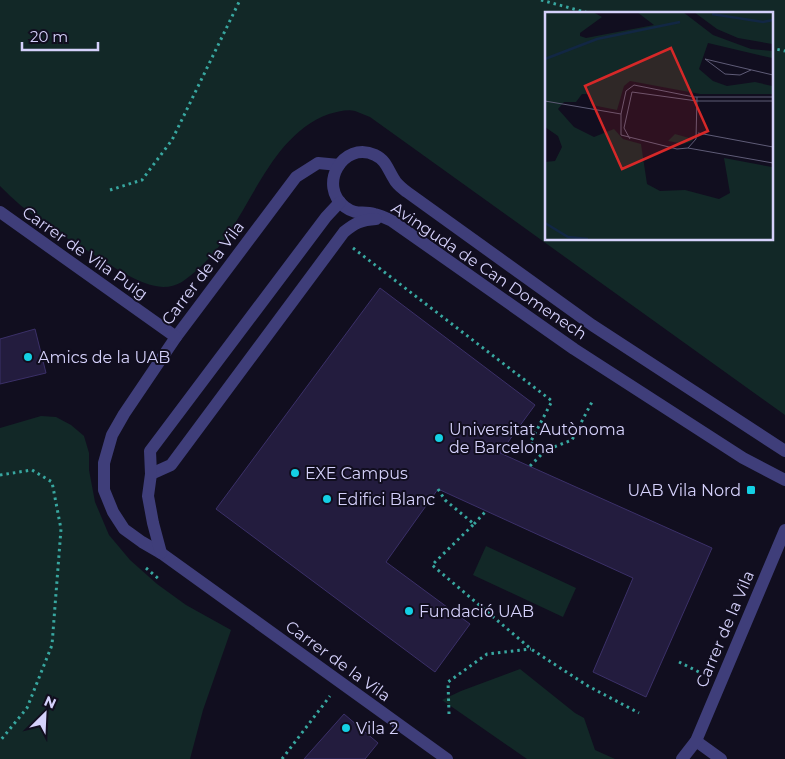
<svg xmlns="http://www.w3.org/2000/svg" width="785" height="759" viewBox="0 0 785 759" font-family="Montserrat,sans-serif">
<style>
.green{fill:#122827;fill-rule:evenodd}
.building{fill:#231c3e;stroke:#3b3068}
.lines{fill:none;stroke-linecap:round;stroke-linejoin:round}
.path{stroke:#38a7a0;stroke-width:3;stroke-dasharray:2.5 4;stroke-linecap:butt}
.minor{stroke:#3f3e7a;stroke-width:12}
.poi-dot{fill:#14d0e4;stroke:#110e1f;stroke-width:2}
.labels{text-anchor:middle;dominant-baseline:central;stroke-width:4;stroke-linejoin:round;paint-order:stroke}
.street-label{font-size:16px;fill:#d5d1fb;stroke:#110e1f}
.poi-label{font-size:16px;fill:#d5d1fb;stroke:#110e1f;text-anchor:start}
.inset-river{fill:none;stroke:#122744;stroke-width:2.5}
.inset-road{fill:none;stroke:#5f5c77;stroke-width:1}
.view{fill:#d62828;fill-opacity:0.15;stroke:#d62828;stroke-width:2.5}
.inset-edge{fill:none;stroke:#d5d1fb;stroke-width:2.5}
</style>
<rect width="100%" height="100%" fill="#110e1f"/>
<g class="green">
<path d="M0,0H785V415L370,117C365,115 360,113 355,111C347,109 337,112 329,114C279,132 258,189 230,231C221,245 209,259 196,271C185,280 178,287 163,287C139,286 108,263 88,251C55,231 27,214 0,186ZM546,14H771V239H546Z"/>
<polygon points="41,416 56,417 71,425 84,436 89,453 89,470 95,502 109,535 130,560 157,584 186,605 231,630 203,710 190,759 0,759 0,428"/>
<polygon points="486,546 576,588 563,617 473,575"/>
<polygon points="520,669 575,713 584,718 595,750 615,759 527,759 442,700 461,691"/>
</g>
<g class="building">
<polygon points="380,288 535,405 500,453 712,548 646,697 593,672 633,578 438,489 386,562 470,624 435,672 216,509"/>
<polygon points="35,329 46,373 0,384 0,339"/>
<polygon points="344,714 378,743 365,759 304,759"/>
</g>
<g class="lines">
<g class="path">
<polyline points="541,0 592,14"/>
<polyline points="771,48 785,51"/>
<polyline points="110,190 142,180 172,140 240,0"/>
<polyline points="353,248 552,401 530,443 546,450 572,440 593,400"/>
<polyline points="530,466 546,450"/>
<polyline points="0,475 32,470 52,482 61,529 52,645 27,708 0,741"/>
<polyline points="438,489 445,500 474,524 432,565 531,649 588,686 639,713"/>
<polyline points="474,524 486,511"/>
<polyline points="146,568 160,580"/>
<polyline points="679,662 701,673"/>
<polyline points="449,714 448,682 487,654 531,649"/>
<polyline points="282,759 330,696"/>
</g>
<g class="minor">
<polyline points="339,165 318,163 296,177 176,337 124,414 112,435 104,463 104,490 113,512 124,529 142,542 161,553 447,759"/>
<polyline points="0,212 176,337"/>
<path d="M785,451L592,325L407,192C402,188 397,185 394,179C388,170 386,160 375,155C343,140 317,186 345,207C357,216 363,210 374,214C380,215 386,218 392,221L574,349L743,458L785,480"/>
<path d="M151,474L171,465L344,232C355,223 361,220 376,219"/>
<polyline points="161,553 153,523 148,496 151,474 150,451 326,217 340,202"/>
<polyline points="696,741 721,759"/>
<polyline points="682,759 696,741 785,530"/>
</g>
</g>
<g class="poi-dot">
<circle cx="28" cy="357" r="5"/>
<circle cx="439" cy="438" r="5"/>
<circle cx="295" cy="473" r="5"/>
<rect x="746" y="485" width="10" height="10" rx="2.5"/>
<circle cx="327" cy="499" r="5"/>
<circle cx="409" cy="611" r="5"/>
<circle cx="346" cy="728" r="5"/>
</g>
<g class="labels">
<g class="street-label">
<text transform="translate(85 253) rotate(35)">Carrer de Vila Puig</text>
<text transform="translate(489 271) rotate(34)">Avinguda de Can Domenech</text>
<text transform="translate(203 273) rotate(-53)">Carrer de la Vila</text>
<text transform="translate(725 629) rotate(-67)">Carrer de la Vila</text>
<text transform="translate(338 661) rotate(36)">Carrer de la Vila</text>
</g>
<g class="poi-label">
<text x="38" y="357">Amics de la UAB</text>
<text x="449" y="429">Universitat Autònoma<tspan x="449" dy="18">de Barcelona</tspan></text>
<text x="305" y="473">EXE Campus</text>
<text x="741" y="490" text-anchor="end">UAB Vila Nord</text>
<text x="337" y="499">Edifici Blanc</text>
<text x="419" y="611">Fundació UAB</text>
<text x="356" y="728">Vila 2</text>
</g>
</g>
<g transform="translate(545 12)">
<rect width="228" height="228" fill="#110e1f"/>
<path d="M0,0H48L57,5L35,21V24L41,26L109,13L92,0H138L168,23L206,37L227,39V46L163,31L154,57L168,69L182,74L210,70L227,74V82H155L85,69L79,74L72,98L47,93L43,82H37L31,90H19L13,97L29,115L49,125L69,117L78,127L96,132L102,172L115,179L140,178L174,187L185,181L179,146L227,155V227H0V150L10,149L17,135L13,124L0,115ZM149,0H227V32L193,26L172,17ZM130,122L148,127L147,129L139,132L123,129Z" fill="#122827"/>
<path class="inset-river" d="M167,2L218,10L228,8M0,47L52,27L135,10M0,211L23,225L43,227"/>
<path class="inset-road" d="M160,47L228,63M160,47L180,62L195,63L206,58M85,76L81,79L76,102V123L132,137L143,136L151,127L152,85M85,76L89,73L149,85H228M87,80L152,89H228M0,89L76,102M153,121L228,135M85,127L79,116L87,80M143,136L228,151"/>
<path class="view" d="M126,36L163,119L77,157L40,74Z"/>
<rect width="228" height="228" class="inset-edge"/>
</g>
<g transform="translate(45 714) rotate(24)" stroke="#110e1f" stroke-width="4" paint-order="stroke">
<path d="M0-4L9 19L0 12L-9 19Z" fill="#d5d1fb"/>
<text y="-8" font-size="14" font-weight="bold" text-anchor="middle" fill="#d5d1fb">N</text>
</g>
<path d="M22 42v8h76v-8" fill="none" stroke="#d5d1fb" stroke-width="2.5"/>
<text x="30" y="42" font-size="15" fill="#d5d1fb" stroke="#110e1f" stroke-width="4" paint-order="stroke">20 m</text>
</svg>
